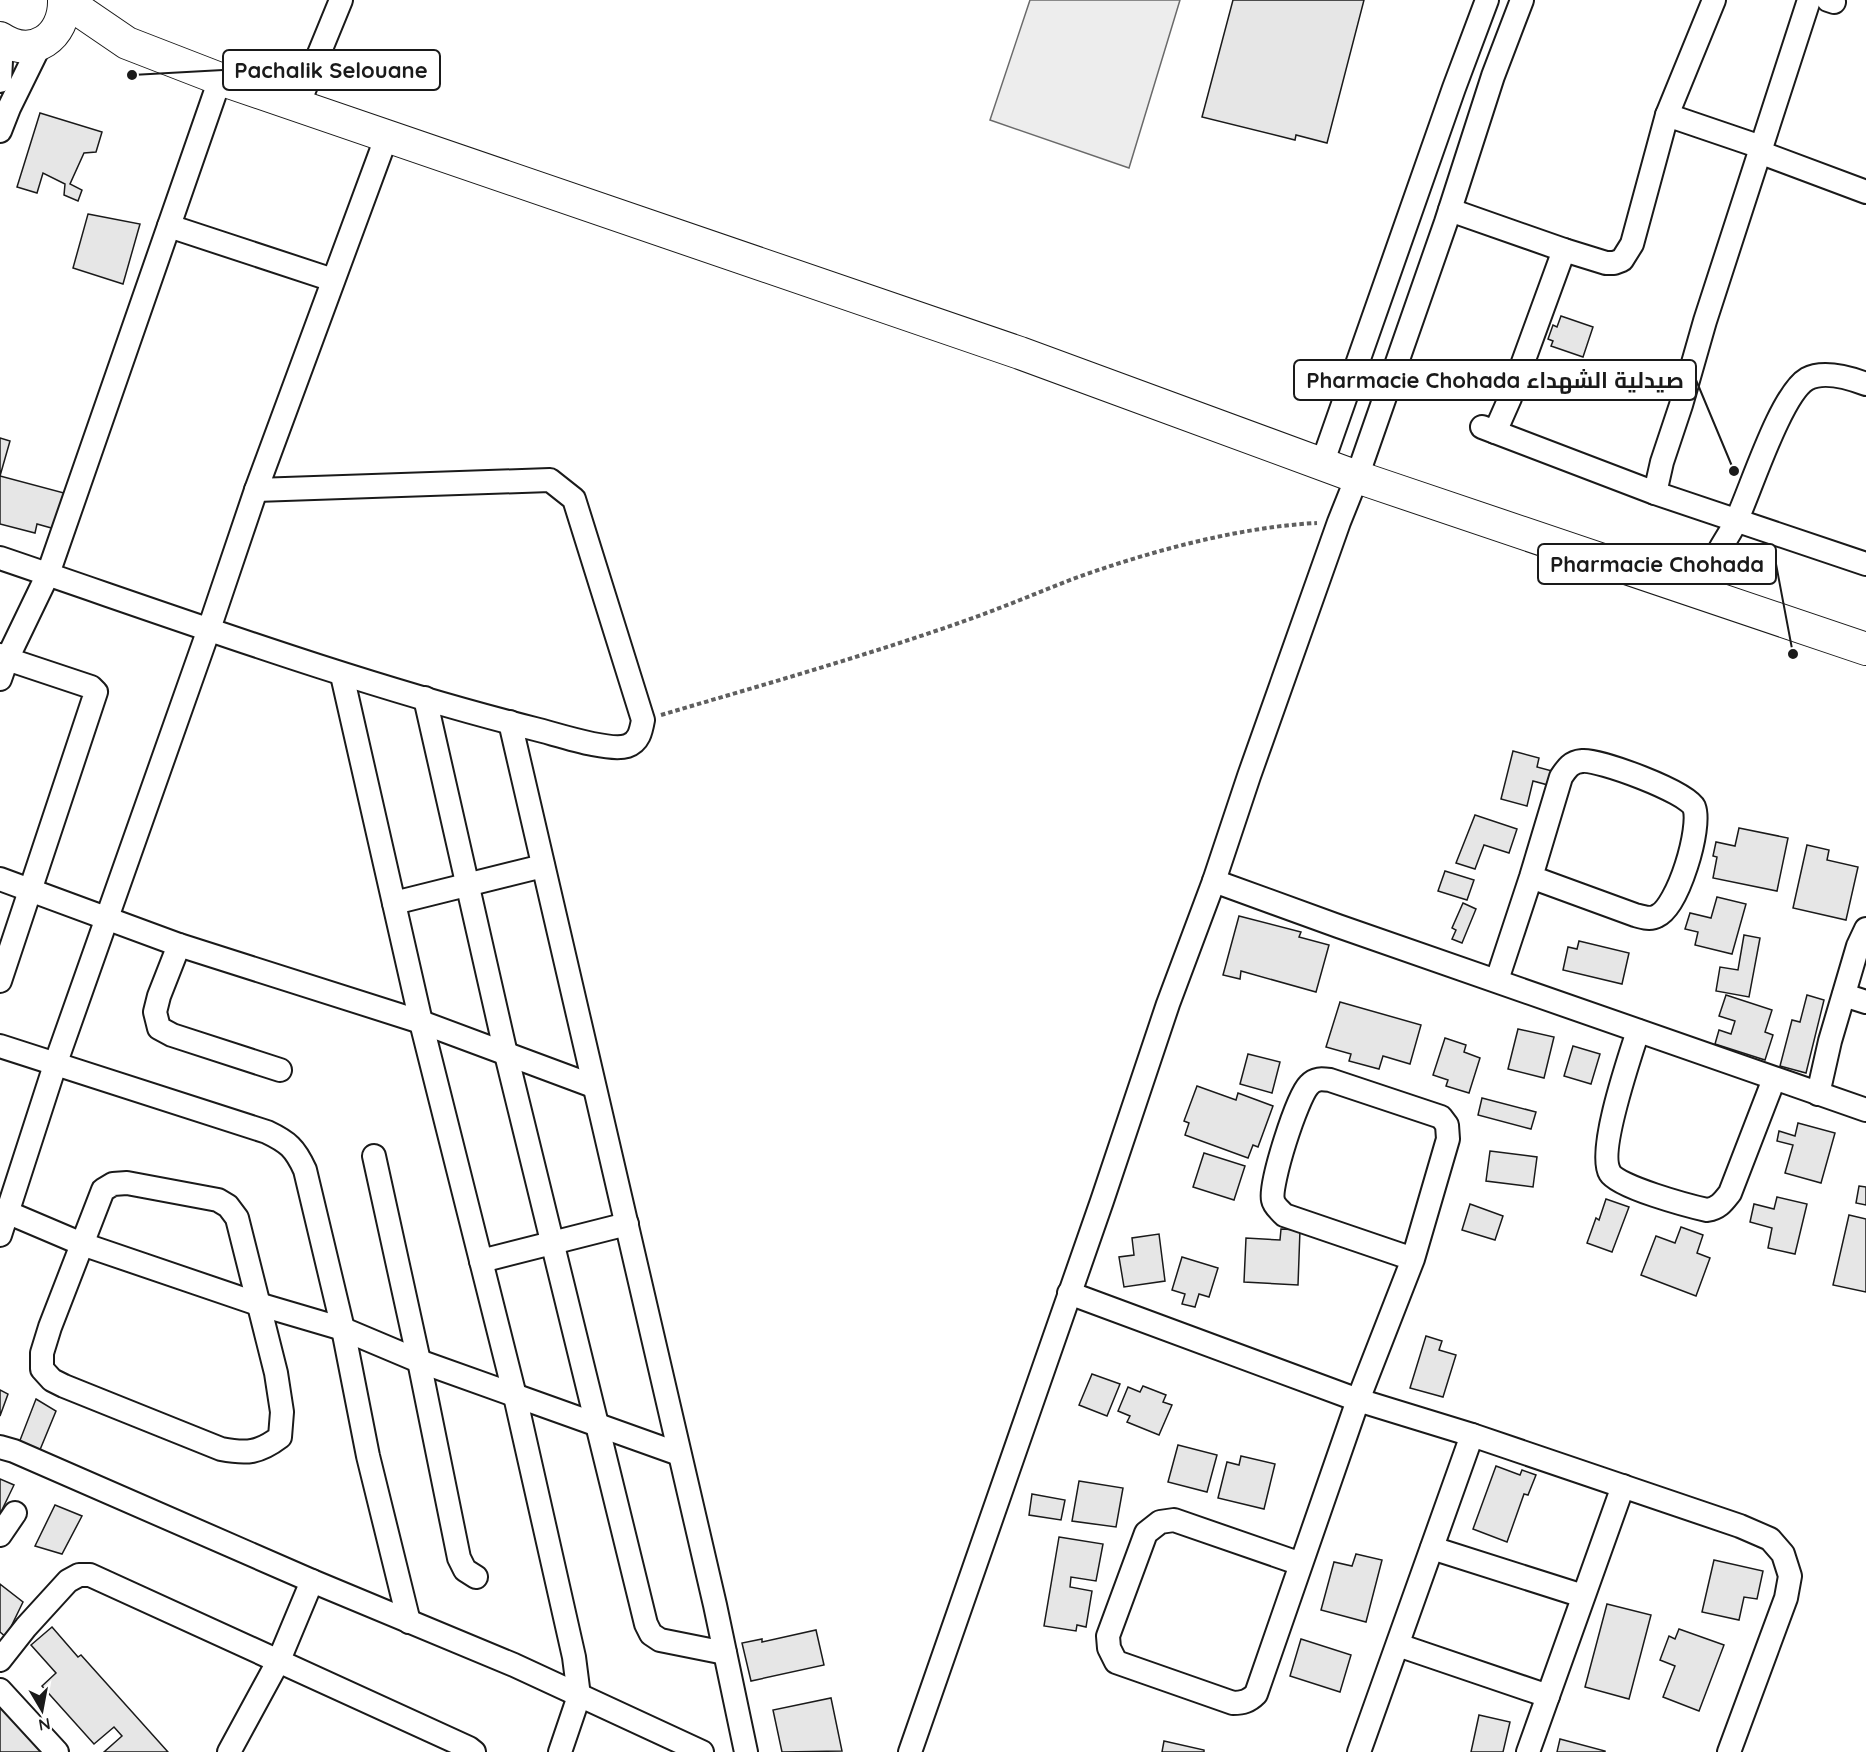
<svg xmlns="http://www.w3.org/2000/svg" width="1866" height="1752" viewBox="0 0 1866 1752" font-family="Quicksand,Cairo,sans-serif">
<style>
.built{fill:#ededed;stroke:#6a6a6a;stroke-width:1.5}
.building{fill:#e6e6e6;stroke:#1a1a1a;stroke-width:1.5}
.lines{fill:none;stroke-linecap:round;stroke-linejoin:round}
.minor-casing{stroke:#1a1a1a;stroke-width:26}
.highway-casing{stroke:#1a1a1a;stroke-width:34}
.path{stroke:#5f5f5f;stroke-width:4;stroke-dasharray:4.5 3;stroke-linecap:butt}
.minor{stroke:#fff;stroke-width:22}
.highway{stroke:#fff;stroke-width:32}
.leader{fill:none;stroke:#1a1a1a;stroke-width:2}
.callout-dot{fill:#1a1a1a;stroke:#fff;stroke-width:2}
.callout{fill:#fff;stroke:#1a1a1a;stroke-width:2}
.callout-label{font-size:22px;text-anchor:middle;font-weight:bold;fill:#1a1a1a}
</style>
<rect width="100%" height="100%" fill="#fff"/>
<polygon class="built" points="1030,0 1180,0 1129,168 990,120"/>
<g class="building">
<polygon points="1233,0 1364,0 1327,143 1296,135 1295,140 1202,117"/>
<polygon points="40,113 102,132 96,152 84,153 70,184 82,190 78,201 64,195 65,184 43,173 37,193 17,187"/>
<polygon points="88,214 140,224 123,284 73,268"/>
<polygon points="1561,316 1593,327 1583,357 1551,346 1553,341 1548,339 1553,325 1557,327"/>
<polygon points="0,438 10,441 0,476 64,493 55,529 37,524 35,533 0,524"/>
<polygon points="1513,751 1539,758 1537,767 1552,771 1548,785 1533,781 1527,806 1501,799"/>
<polygon points="1475,815 1517,829 1509,853 1484,845 1475,869 1456,863"/>
<polygon points="1739,828 1788,838 1777,891 1713,878 1717,857 1713,856 1716,842 1735,846"/>
<polygon points="1807,845 1829,850 1827,860 1858,867 1846,920 1793,908"/>
<polygon points="1445,871 1474,880 1467,900 1438,891"/>
<polygon points="1717,897 1746,904 1732,954 1695,945 1698,932 1685,929 1690,913 1711,918"/>
<polygon points="1463,903 1476,909 1462,943 1452,939 1456,930 1452,928"/>
<polygon points="1239,916 1301,932 1299,937 1329,945 1316,992 1241,971 1240,979 1223,975"/>
<polygon points="1744,935 1760,938 1749,997 1716,991 1720,967 1738,970"/>
<polygon points="1579,941 1629,953 1622,984 1563,970 1568,947 1577,949"/>
<polygon points="1726,995 1772,1010 1765,1032 1773,1035 1765,1060 1715,1044 1719,1030 1731,1034 1735,1021 1719,1016"/>
<polygon points="1807,995 1824,1000 1806,1073 1780,1066 1792,1020 1800,1022"/>
<polygon points="1340,1002 1421,1025 1410,1064 1383,1056 1379,1069 1349,1061 1351,1054 1326,1047"/>
<polygon points="1518,1029 1554,1037 1544,1078 1508,1069"/>
<polygon points="1445,1038 1466,1045 1464,1052 1480,1058 1469,1093 1446,1086 1448,1080 1433,1075"/>
<polygon points="1573,1046 1600,1054 1591,1084 1564,1076"/>
<polygon points="1248,1054 1280,1062 1272,1093 1240,1084"/>
<polygon points="1197,1086 1236,1100 1238,1093 1273,1106 1258,1147 1253,1145 1248,1158 1185,1135 1189,1123 1184,1121"/>
<polygon points="1482,1098 1536,1112 1531,1129 1478,1115"/>
<polygon points="1798,1123 1835,1133 1821,1183 1785,1173 1793,1145 1777,1141 1779,1131 1795,1136"/>
<polygon points="1490,1151 1537,1157 1533,1187 1486,1181"/>
<polygon points="1204,1153 1245,1166 1234,1200 1193,1187"/>
<polygon points="1859,1186 1866,1187 1866,1205 1856,1203"/>
<polygon points="1777,1197 1807,1204 1795,1254 1768,1248 1772,1228 1750,1222 1754,1204 1774,1209"/>
<polygon points="1606,1199 1629,1207 1612,1252 1587,1243 1596,1218 1599,1220"/>
<polygon points="1470,1204 1503,1216 1495,1240 1462,1230"/>
<polygon points="1849,1215 1866,1219 1866,1292 1833,1285"/>
<polygon points="1681,1227 1703,1235 1697,1253 1710,1258 1696,1296 1641,1275 1656,1236 1675,1243"/>
<polygon points="1281,1229 1300,1230 1298,1285 1244,1282 1246,1238 1280,1240"/>
<polygon points="1159,1234 1165,1281 1124,1287 1119,1257 1134,1255 1132,1238"/>
<polygon points="1182,1257 1218,1268 1209,1297 1199,1294 1195,1307 1182,1304 1185,1294 1172,1290"/>
<polygon points="1426,1336 1442,1341 1439,1350 1456,1355 1443,1397 1410,1388"/>
<polygon points="1092,1374 1120,1384 1107,1416 1079,1405"/>
<polygon points="1143,1386 1166,1395 1163,1402 1172,1405 1159,1435 1127,1422 1130,1416 1118,1411 1128,1387 1140,1392"/>
<polygon points="0,1390 8,1394 0,1416"/>
<polygon points="36,1399 56,1411 37,1457 17,1448"/>
<polygon points="1178,1445 1217,1455 1207,1492 1168,1482"/>
<polygon points="1241,1456 1275,1464 1264,1509 1218,1498 1227,1462 1239,1465"/>
<polygon points="1496,1466 1520,1475 1522,1470 1536,1475 1528,1495 1524,1494 1507,1542 1473,1529"/>
<polygon points="0,1479 14,1485 0,1514"/>
<polygon points="1079,1481 1123,1488 1116,1527 1072,1521"/>
<polygon points="1032,1494 1065,1500 1061,1520 1029,1515"/>
<polygon points="55,1505 82,1516 62,1554 35,1546"/>
<polygon points="1059,1537 1103,1544 1096,1581 1071,1577 1070,1587 1092,1591 1086,1627 1077,1625 1076,1631 1044,1626"/>
<polygon points="1356,1554 1382,1560 1366,1622 1321,1610 1334,1562 1352,1566"/>
<polygon points="1714,1560 1763,1571 1757,1599 1744,1597 1739,1620 1702,1612"/>
<polygon points="0,1584 23,1602 6,1637 0,1632"/>
<polygon points="1607,1604 1651,1615 1629,1699 1585,1687"/>
<polygon points="52,1627 78,1657 81,1655 168,1752 104,1752 122,1736 114,1727 94,1744 42,1686 56,1673 31,1645"/>
<polygon points="1679,1629 1724,1645 1699,1711 1663,1697 1675,1666 1660,1660 1669,1636 1675,1639"/>
<polygon points="816,1630 824,1665 751,1681 742,1643 762,1639 762,1642"/>
<polygon points="1301,1639 1351,1655 1340,1692 1290,1676"/>
<polygon points="0,1698 46,1752 0,1752"/>
<polygon points="831,1698 842,1751 782,1752 773,1710"/>
<polygon points="1479,1715 1510,1722 1503,1752 1471,1752"/>
<polygon points="1560,1739 1605,1751 1605,1752 1557,1752"/>
<polygon points="1164,1741 1204,1750 1204,1752 1162,1752"/>
</g>
<g class="lines">
<g class="minor-casing">
<g id="minor">
<polyline points="1828,0 1834,2"/>
<polyline points="0,81 2,40"/>
<polyline points="298,105 341,0"/>
<polyline points="1667,115 1761,147"/>
<polyline points="0,131 9,108 41,43"/>
<polyline points="1759,152 1866,192"/>
<polyline points="1450,210 1564,250 1606,263 1614,263 1622,260 1632,244 1667,115 1714,0"/>
<polyline points="169,226 333,280"/>
<polyline points="1482,427 1655,493 1866,564"/>
<polyline points="1495,432 1510,398 1564,250"/>
<polyline points="1322,464 1454,88 1487,0"/>
<polyline points="1655,493 1662,462 1681,405 1705,321 1809,0"/>
<path d="M0,558C177,618 353,683 535,729C556,734 608,752 627,746C639,742 641,731 643,720L574,499L550,480L256,490L386,138"/>
<path d="M1702,594C1706,582 1710,570 1715,559C1721,545 1731,533 1737,519C1751,489 1781,394 1807,379C1824,370 1850,378 1866,384"/>
<polyline points="0,655 7,659 48,574 220,79"/>
<polyline points="342,675 421,1022 515,1396 574,1657 579,1696 560,1752"/>
<polyline points="0,679 7,659 91,687 96,692 0,981"/>
<polyline points="425,698 506,1054 646,1624 651,1634 660,1640 725,1653"/>
<polyline points="510,722 715,1605 746,1752"/>
<polyline points="0,879 179,945 421,1022 593,1086"/>
<polyline points="1214,881 1338,926 1866,1110"/>
<polyline points="394,903 543,866"/>
<polyline points="179,945 159,996 155,1012 159,1028 172,1035 280,1070"/>
<path d="M1497,980L1531,877L1561,777C1567,768 1571,762 1582,761C1599,759 1687,792 1694,807C1702,827 1678,907 1657,916C1650,920 1642,917 1635,915L1531,877"/>
<polyline points="1844,995 1866,1002"/>
<path d="M1638,1031C1630,1056 1597,1152 1610,1173C1618,1187 1689,1206 1707,1210C1719,1208 1723,1202 1730,1193L1774,1079"/>
<path d="M0,1046L267,1132C288,1142 295,1148 305,1170L343,1329L368,1456L409,1622"/>
<polyline points="1818,1094 1830,1041 1858,946 1866,929"/>
<polyline points="374,1156 419,1361 459,1558 465,1570 476,1577"/>
<path d="M127,1183L218,1200L228,1206L237,1218L276,1373L282,1412L280,1437C259,1453 247,1454 221,1449L64,1386L52,1380L42,1369V1353L50,1327L103,1190L113,1184Z"/>
<polyline points="9,1213 82,1244 258,1304 343,1329 419,1361 679,1454"/>
<polyline points="0,1235 55,1065 209,629 256,490"/>
<polyline points="481,1261 627,1224"/>
<polyline points="1069,1293 1358,1400 1472,1435 1740,1526 1770,1539 1783,1554 1790,1576 1786,1598 1729,1752"/>
<polyline points="0,1447 14,1451 312,1581 514,1665 702,1752"/>
<polyline points="0,1535 15,1513"/>
<polyline points="1432,1548 1583,1596"/>
<path d="M1301,1564L1174,1520L1160,1522L1146,1533L1108,1636L1109,1648L1116,1662L1233,1703C1243,1703 1249,1701 1256,1694L1358,1400L1413,1259L1448,1139L1447,1125L1441,1117L1330,1080C1322,1079 1315,1078 1309,1085C1297,1097 1269,1185 1273,1200C1274,1206 1280,1210 1284,1215L1413,1259"/>
<polyline points="1398,1645 1548,1696"/>
<polyline points="0,1660 26,1627 68,1581 79,1575 90,1575 469,1748 474,1752"/>
<polyline points="0,1690 57,1752"/>
<polyline points="229,1752 279,1660 312,1581"/>
<polyline points="910,1752 1102,1201 1168,1004 1214,881 1249,776 1339,522 1357,477 1446,222 1493,76 1522,0"/>
<polyline points="1359,1752 1472,1435"/>
<polyline points="1528,1752 1623,1486"/>
</g>
</g>
<g class="highway-casing">
<g id="highway">
<polyline points="64,0 127,43 220,79 1020,353 1357,477 1866,649"/>
<path d="M0,38C33,60 65,37 64,0"/>
</g>
</g>
<path class="path" d="M661,715C759,686 858,658 956,624C994,611 1032,595 1070,580C1144,553 1237,527 1317,523"/>
<use href="#minor" class="minor"/>
<use href="#highway" class="highway"/>
</g>
<path class="leader" d="M132 75L223 70M1734 471L1696 380M1793 654L1776 564"/>
<g class="callout-dot">
<circle cx="132" cy="75" r="6"/>
<circle cx="1734" cy="471" r="6"/>
<circle cx="1793" cy="654" r="6"/>
</g>
<g class="callout">
<rect x="223" y="50" width="217" height="40" rx="6"/>
<rect x="1294" y="360" width="402" height="40" rx="6"/>
<rect x="1538" y="544" width="238" height="40" rx="6"/>
</g>
<g class="callout-label">
<text x="331" y="78">Pachalik Selouane</text>
<text x="1495" y="388">Pharmacie Chohada صيدلية الشهداء</text>
<text x="1657" y="572">Pharmacie Chohada</text>
</g>
<g transform="translate(42 1710) rotate(170)" stroke="#ffffff" stroke-width="4.5" paint-order="stroke">
<path d="M0-4.5L10 22L0 15L-10 22Z" fill="#1a1a1a"/>
<text y="-9" font-size="16" font-weight="bold" text-anchor="middle" fill="#1a1a1a">N</text>
</g>
</svg>
